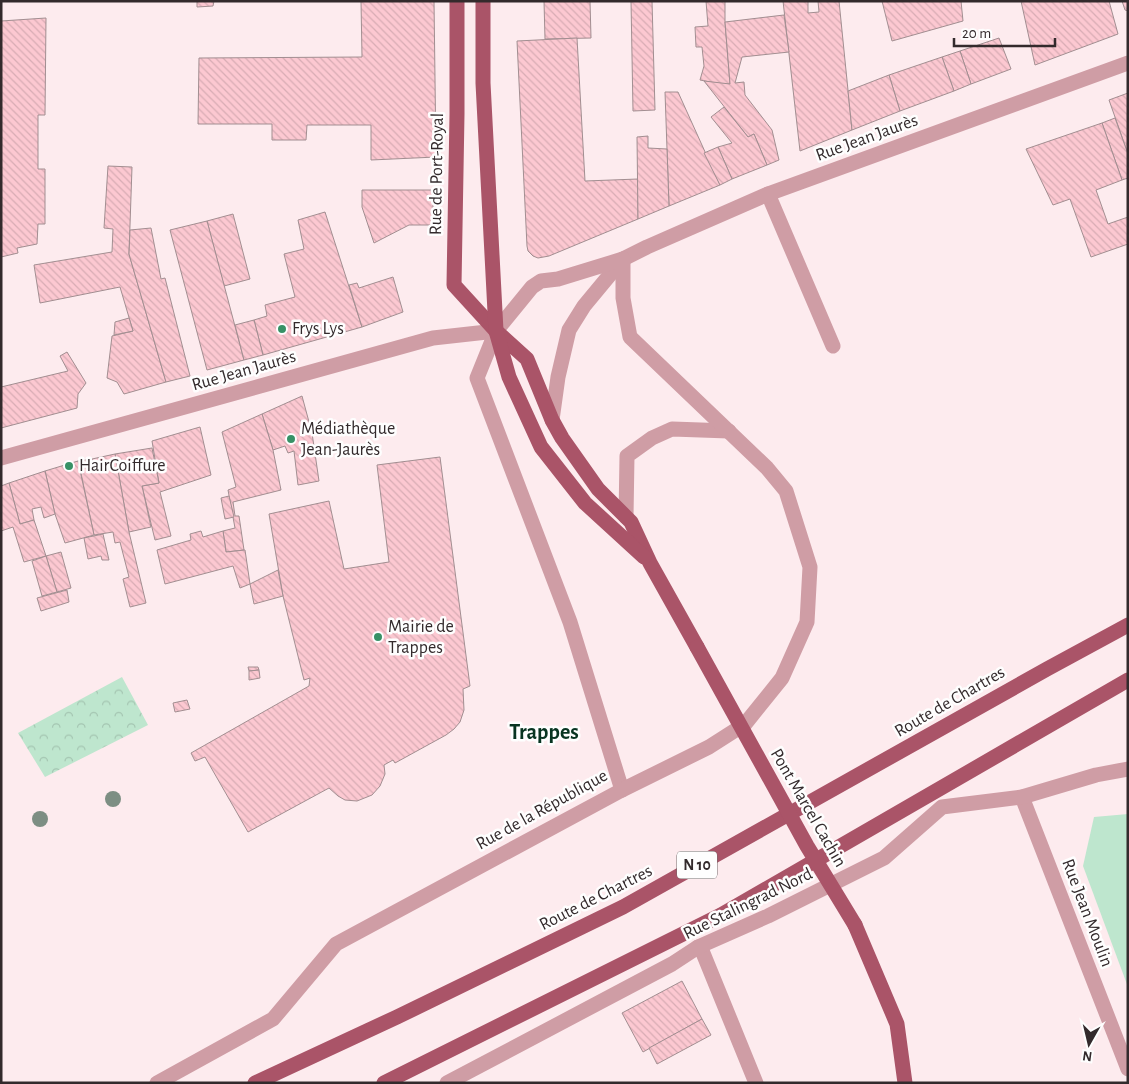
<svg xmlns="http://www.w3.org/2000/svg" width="1129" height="1084" viewBox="0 0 1129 1084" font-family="'Alegreya Sans',sans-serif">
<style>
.green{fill:#bee6ce}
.park{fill:url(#park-crowns)}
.building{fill:url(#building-back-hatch);stroke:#a28e91}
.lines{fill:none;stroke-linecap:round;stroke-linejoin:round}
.minor{stroke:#cf9da5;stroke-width:15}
.major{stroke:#aa5468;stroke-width:15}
.major-bridge{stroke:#aa5468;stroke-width:15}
.tree{fill:#7d8e83}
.poi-dot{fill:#389166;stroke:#fefefe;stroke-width:2}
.labels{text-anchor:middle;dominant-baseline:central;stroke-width:5;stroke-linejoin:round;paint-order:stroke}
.shield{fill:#fefefe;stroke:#706a6b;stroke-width:1}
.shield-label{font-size:16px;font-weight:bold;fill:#332a2c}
.street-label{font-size:18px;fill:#332a2c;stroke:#fefefe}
.poi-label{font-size:18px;fill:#332a2c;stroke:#fefefe;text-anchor:start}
.district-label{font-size:22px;font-weight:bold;fill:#083421;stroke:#fefefe}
</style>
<defs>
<pattern id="park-crowns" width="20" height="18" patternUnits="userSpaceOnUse" patternTransform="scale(1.25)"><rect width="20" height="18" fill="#bee6ce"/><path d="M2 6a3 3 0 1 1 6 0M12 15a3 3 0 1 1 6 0" fill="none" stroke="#a4c5b1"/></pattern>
<pattern id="building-back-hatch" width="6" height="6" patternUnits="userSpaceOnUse" patternTransform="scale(1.25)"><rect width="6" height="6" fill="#fcc8d1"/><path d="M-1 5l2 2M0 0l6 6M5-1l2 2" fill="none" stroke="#d8acb4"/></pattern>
</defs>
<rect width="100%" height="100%" fill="#fdebee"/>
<polygon class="green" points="1128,814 1128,987 1083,866 1094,817"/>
<polygon class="park" points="122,677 148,725 45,777 18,733"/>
<g class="building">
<polygon points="197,1 214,1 213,6 197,7"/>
<polygon points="361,1 434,1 436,157 371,160 371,125 307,125 306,140 272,140 272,124 198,124 199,58 362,57"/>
<polygon points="544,1 590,1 591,38 545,39"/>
<polygon points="631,1 652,1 655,110 633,111"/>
<polygon points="706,1 725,1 725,22 730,84 720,84 700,80 704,66 702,47 696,47 695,27 708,26"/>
<polygon points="783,1 808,1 808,13 819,12 818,1 839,1 852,130 800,151"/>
<polygon points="882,1 961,1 963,21 892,41"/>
<polygon points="1021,1 1109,1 1118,34 1035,65"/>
<polygon points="1122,1 1128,1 1128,11 1125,10"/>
<polygon points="784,15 789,52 742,57 735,83 744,82 745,95 772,130 779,160 767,165 754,134 748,137 704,81 730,84 725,22"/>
<polygon points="46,18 45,115 38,115 38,169 45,169 45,224 38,224 37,244 17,248 18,253 1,257 1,21"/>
<polygon points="577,38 585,181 638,179 638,219 549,256 538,258 533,256 528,251 527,246 517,41"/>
<polygon points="999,38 1011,69 971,84 960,51"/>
<polygon points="960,51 971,84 954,91 942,57"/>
<polygon points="942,57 954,91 900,111 889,75"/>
<polygon points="889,75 900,111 852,130 848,91"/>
<polygon points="665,92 678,92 720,185 669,206"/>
<polygon points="1128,93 1128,154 1109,100"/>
<polygon points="724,107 748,137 754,134 767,165 732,179 718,147 732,143 711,117"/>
<polygon points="1115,118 1128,154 1128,178 1122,180 1102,123"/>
<polygon points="1102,123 1122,180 1096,190 1108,224 1128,217 1128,244 1091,257 1070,199 1053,205 1026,149"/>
<polygon points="648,136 648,148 667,149 669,206 638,219 637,137"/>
<polygon points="718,147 732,179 720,185 704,153"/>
<polygon points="108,166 132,167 129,254 166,382 124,394 117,382 107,378 112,336 133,331 120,287 40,303 34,265 112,252 113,229 104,228"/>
<polygon points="362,190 433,190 433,225 409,225 374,243 362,207"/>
<polygon points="325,212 362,327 263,355 254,320 267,316 265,305 295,297 284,254 304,249 298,220"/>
<polygon points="233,214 250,279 224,286 207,221"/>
<polygon points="207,221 244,360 207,370 170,230"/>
<polygon points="151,228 161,279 165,278 190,376 166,382 129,254 130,230"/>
<polygon points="393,277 403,312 362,327 349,285 357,283 359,288"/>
<polygon points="129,318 133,331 114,335 115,322"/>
<polygon points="254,320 263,355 244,360 235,325"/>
<polygon points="67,352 86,383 78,394 77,408 1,428 1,387 68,371 60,356"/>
<polygon points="302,396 312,433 319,481 298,485 294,451 288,453 285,446 273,450 262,414"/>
<polygon points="262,414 273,450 281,490 233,502 235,516 239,516 244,550 226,552 223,531 235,528 228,490 236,487 222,432"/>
<polygon points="200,427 211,475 160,492 171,536 155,540 142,486 159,483 152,441"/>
<polygon points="152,448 159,483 142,486 151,527 129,532 115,454"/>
<polygon points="115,454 129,532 146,603 130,607 123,579 129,577 120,542 115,543 113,532 94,535 79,464 92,462 92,459"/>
<polygon points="440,457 470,686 463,689 464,710 460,722 454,729 446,735 395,763 393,760 384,765 385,774 380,786 372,795 357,801 345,800 338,796 329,788 248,832 205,757 195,761 191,753 309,686 310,678 304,680 283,596 269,514 329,501 344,569 389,562 377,465"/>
<polygon points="92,459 92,462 79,464 78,461"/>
<polygon points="78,461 94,535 65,543 55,514 45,471"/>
<polygon points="45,471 55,514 44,518 41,507 32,509 34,520 20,524 9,483"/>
<polygon points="9,483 20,524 34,520 46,556 24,562 13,527 1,531 1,486"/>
<polygon points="229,496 234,517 225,519 221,498"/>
<polygon points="201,531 203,537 223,531 226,552 245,550 250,584 240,588 233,566 165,584 157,550 191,540 190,534"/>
<polygon points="103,534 109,560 102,560 101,556 88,559 84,538"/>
<polygon points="61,552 71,588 57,592 46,556"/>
<polygon points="46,556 57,592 42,596 32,561"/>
<polygon points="278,570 283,596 254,604 250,584"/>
<polygon points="67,590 69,602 41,611 37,598"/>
<polygon points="248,667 258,667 259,670 249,671"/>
<polygon points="259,670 260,678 249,680 249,671"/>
<polygon points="187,700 190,709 175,712 173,703"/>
<polygon points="682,981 702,1019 643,1052 622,1013"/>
<polygon points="702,1019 711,1035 657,1064 649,1048"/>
</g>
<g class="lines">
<g class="minor">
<polyline points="768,194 833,346"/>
<polyline points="552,420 558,377 569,330 584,306 623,259"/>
<polyline points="1,458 433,338 496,331"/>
<polyline points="626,517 627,456 652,438 672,429 729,431"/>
<polyline points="622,790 570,622 477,378 496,331 532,287 541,281 558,279 623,259 647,247 768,194 1128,63"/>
<polyline points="1022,797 1128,1069"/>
<polyline points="698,947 703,953 756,1083"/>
<polyline points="157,1083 273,1019 336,944 622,790 709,747 745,724 782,678 807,622 810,567 786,491 767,468 630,337 623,298 623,259"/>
<polyline points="447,1083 672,964 698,947 768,916 884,858 942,807 1022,797 1096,775 1128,769"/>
</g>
<g class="major">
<polyline points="457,1 457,114 454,285 496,331 527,359 552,420 562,438 598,489 631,522 650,563 697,647"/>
<polyline points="483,1 483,83 496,331 509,377 541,447 585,503 644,557"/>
<polyline points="855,925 897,1024 905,1083"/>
<polyline points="255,1083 397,1017 623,907 1047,669 1128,625"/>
<polyline points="384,1083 721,915 1128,680"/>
</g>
<polyline class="major-bridge" points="697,647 807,846 855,925"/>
</g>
<g class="tree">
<circle cx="113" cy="799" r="8"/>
<circle cx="40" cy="819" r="8"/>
</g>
<g class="poi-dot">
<circle cx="282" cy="329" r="5"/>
<circle cx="291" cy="439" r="5"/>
<circle cx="69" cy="466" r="5"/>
<circle cx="378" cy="637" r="5"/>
</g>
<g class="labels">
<rect class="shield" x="677" y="851.5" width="40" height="27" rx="4"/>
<g class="shield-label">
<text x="697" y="865">N 10</text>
</g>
<g class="street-label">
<text transform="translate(867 138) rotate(-20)">Rue Jean Jaurès</text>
<text transform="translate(437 174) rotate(-89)">Rue de Port-Royal</text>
<text transform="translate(244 371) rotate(-16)">Rue Jean Jaurès</text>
<text transform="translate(950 702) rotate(-30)">Route de Chartres</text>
<text transform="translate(808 808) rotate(60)">Pont Marcel Cachin</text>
<text transform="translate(542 810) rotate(-29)">Rue de la République</text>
<text transform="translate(596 898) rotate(-27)">Route de Chartres</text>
<text transform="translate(748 904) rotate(-26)">Rue Stalingrad Nord</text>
<text transform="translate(1087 913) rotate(69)">Rue Jean Moulin</text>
</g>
<g class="poi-label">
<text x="292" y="329">Frys Lys</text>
<text x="301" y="429">Médiathèque<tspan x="301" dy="21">Jean-Jaurès</tspan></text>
<text x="79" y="466">HairCoiffure</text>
<text x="388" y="627">Mairie de<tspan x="388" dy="21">Trappes</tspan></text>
</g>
<g class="district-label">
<text x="544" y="732">Trappes</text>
</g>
</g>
<rect width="1129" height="1084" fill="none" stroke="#332a2c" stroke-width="5"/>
<g transform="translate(1089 1044) rotate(188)" stroke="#fefefe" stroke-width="4" paint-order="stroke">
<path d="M0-4L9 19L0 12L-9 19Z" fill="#332a2c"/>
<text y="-8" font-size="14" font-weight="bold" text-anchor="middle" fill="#332a2c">N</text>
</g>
<path d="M954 38v8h101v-8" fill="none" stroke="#332a2c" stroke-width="2.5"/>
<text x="962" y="38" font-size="15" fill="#332a2c" stroke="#fefefe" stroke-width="4" paint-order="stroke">20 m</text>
</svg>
